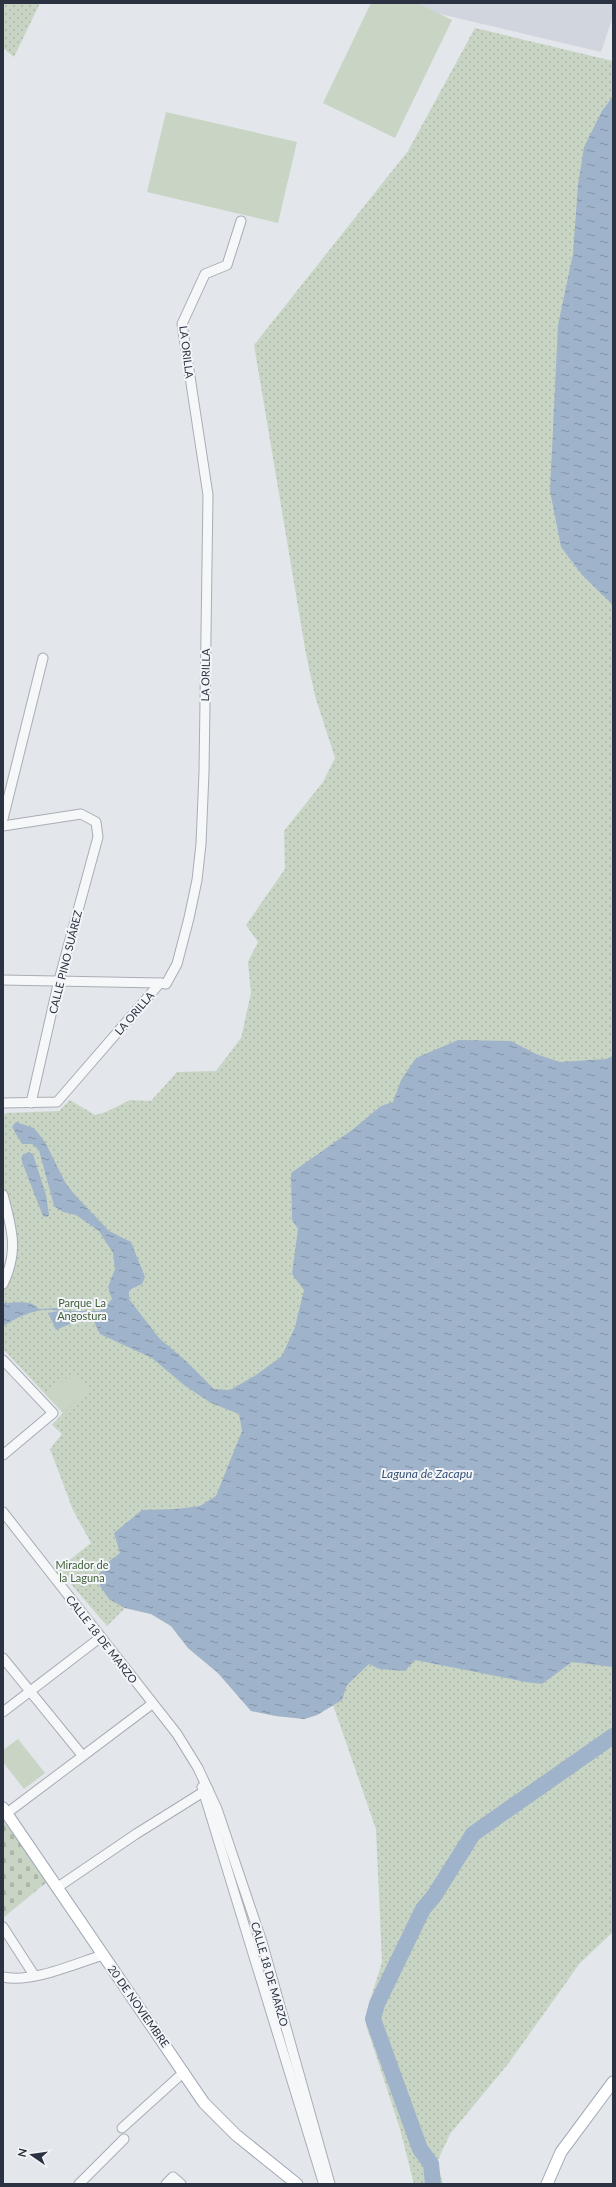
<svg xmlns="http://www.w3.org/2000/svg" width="616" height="2187" viewBox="0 0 616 2187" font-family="Lato,sans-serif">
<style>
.built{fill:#d1d5dd}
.grass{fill:url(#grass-dots)}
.cemetery{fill:url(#cemetery-stones)}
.pitch{fill:#c8d5c4}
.water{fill:url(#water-ripples)}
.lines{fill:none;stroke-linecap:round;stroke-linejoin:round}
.river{stroke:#9fb3ca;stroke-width:16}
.minor-casing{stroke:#a8adb5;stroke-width:11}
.major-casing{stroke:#a2aab7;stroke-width:13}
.minor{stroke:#f6f7f9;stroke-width:9}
.major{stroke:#fff;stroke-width:11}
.labels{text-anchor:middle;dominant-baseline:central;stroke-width:4;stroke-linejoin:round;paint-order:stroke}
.street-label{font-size:11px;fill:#2b3343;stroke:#f3f5f8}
.park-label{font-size:11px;fill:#3f5f38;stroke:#f3f5f8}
.water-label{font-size:12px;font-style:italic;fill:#355277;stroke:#f3f5f8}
</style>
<defs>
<pattern id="grass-dots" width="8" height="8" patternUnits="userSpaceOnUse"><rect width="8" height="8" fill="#c8d5c4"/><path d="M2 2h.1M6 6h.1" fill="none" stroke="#acb7aa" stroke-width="1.8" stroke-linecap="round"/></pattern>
<pattern id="cemetery-stones" width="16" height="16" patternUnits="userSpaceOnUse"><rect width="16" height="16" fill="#c8d5c4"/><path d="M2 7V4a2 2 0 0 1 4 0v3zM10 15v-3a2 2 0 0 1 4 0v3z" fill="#acb7aa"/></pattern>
<pattern id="water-ripples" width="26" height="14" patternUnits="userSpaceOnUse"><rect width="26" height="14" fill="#9fb3ca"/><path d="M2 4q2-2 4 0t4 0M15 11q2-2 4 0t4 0" fill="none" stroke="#8292a6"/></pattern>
</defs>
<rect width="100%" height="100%" fill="#e3e6eb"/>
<polygon class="built" points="394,3 613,3 613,16 601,52"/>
<g class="grass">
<polygon points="3,3 40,3 14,57 3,48"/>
<polygon points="475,28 613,61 613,1932 580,1963 508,2064 450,2134 437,2162 443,2184 414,2184 400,2129 366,2025 368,2007 382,1962 376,1829 333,1705 317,1715 304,1719 276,1716 251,1711 218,1673 188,1648 171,1626 151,1614 125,1608 107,1626 58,1569 91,1543 73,1510 50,1449 62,1434 52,1425 63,1413 3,1349 3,1286 13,1260 3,1193 3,1116 6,1113 59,1111 70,1100 95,1115 106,1112 130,1100 151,1101 177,1072 216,1071 241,1038 251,993 248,962 258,942 246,925 285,869 284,831 323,782 335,758 315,696 306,654 254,345 408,151"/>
</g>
<polygon class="cemetery" points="3,1820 48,1881 3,1918"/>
<g class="pitch">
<polygon points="371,3 417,3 452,20 395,138 323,103"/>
<polygon points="166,112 297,142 278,223 147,192"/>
<polygon points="73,1372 88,1390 63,1413 47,1395"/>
<polygon points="18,1739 45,1773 24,1789 3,1762 3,1750"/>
</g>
<g class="water">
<polygon points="613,96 613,610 611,603 583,576 561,547 550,491 558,325 573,254 578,185 584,147 602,111"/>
<path d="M458,1040L511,1041L536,1054L560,1062L606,1059L613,1056V1667L572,1662L542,1684L526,1682L415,1660L405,1671L379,1669L369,1664L347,1685L342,1700L317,1715L304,1719L276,1716L251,1711L218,1673L188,1648L171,1626L151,1614L125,1608L109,1599L100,1586L99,1574L107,1563L120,1553L114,1533L142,1510L177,1509L200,1506L216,1496L242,1431L239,1414L211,1403L184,1385L152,1358L100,1334L91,1315L77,1316L70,1324L56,1330L48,1313L59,1311C39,1306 20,1316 3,1326V1303C15,1303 31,1299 39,1309L56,1308L68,1311H99L104,1309L112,1299L108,1287L115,1269L113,1253L99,1231L76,1215L63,1212L54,1206L39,1150L32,1144H22L12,1127L16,1122L34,1128L45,1142L65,1182L74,1194L109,1231L131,1242L145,1277L142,1284L129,1290V1299L159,1338L186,1361L214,1389L230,1390L256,1375L282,1356L295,1327L304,1290L292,1274L298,1229L292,1220L291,1173L352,1130L381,1106L393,1102L401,1080L416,1058Z"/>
<polygon points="29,1152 33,1154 46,1195 49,1215 47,1217 43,1216 22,1162 22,1155"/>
</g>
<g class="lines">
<polyline class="river" points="433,2184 431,2164 420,2149 373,2019 377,2004 423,1909 434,1896 473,1834 613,1736"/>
<g class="minor-casing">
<g id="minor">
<polyline points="3,819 43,658"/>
<polyline points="3,826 81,814 96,822 98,837 59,980 31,1103"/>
<polyline points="3,980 160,983"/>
<polyline points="3,1103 57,1102 160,983 166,984 177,964 189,918 197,880 201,844 204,772 208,495 182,324 205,274 227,265 241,221"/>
<path d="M3,1195C12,1229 19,1251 3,1284"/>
<polyline points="3,1360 53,1413 3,1455"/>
<polyline points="3,1512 177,1734 198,1768 217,1809 262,1942 330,2184"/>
<polyline points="3,1658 82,1755"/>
<polyline points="3,1712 101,1637"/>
<polyline points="202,1787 323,2182"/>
<polyline points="7,1813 152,1704"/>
<polyline points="58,1887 136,1834 208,1789"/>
<polyline points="3,1927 34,1975"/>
<path d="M3,1977C33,1983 74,1964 103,1955"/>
<polyline points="122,2128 184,2072"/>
<polyline points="79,2184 124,2139"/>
<polyline points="166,2184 173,2177 181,2184"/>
</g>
</g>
<g class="major-casing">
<g id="major">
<polyline points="3,1808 204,2103 236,2135 297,2184"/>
<polyline points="547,2184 561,2152 613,2082"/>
</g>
</g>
<use href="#minor" class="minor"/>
<use href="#major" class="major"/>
</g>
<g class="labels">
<g class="street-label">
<text transform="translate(187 352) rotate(83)">LA ORILLA</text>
<text transform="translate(205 675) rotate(-89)">LA ORILLA</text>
<text transform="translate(65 962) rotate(-76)">CALLE PINO SUÁREZ</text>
<text transform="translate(134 1013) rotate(-49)">LA ORILLA</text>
<text transform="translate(102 1639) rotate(52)">CALLE 18 DE MARZO</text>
<text transform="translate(270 1974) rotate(74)">CALLE 18 DE MARZO</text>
<text transform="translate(139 2006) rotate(55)">20 DE NOVIEMBRE</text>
</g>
<g class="park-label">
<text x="82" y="1302">Parque La<tspan x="82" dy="13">Angostura</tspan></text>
<text x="82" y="1564">Mirador de<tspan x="82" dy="13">la Laguna</tspan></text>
</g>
<g class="water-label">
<text x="427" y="1473">Laguna de Zacapu</text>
</g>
</g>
<rect width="616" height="2187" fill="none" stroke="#2b3343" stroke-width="8"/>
<g transform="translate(32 2155) rotate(283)" stroke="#f3f5f8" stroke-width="3" paint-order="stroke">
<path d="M0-3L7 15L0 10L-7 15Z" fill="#2b3343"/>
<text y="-6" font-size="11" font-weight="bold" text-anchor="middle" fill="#2b3343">N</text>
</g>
</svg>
